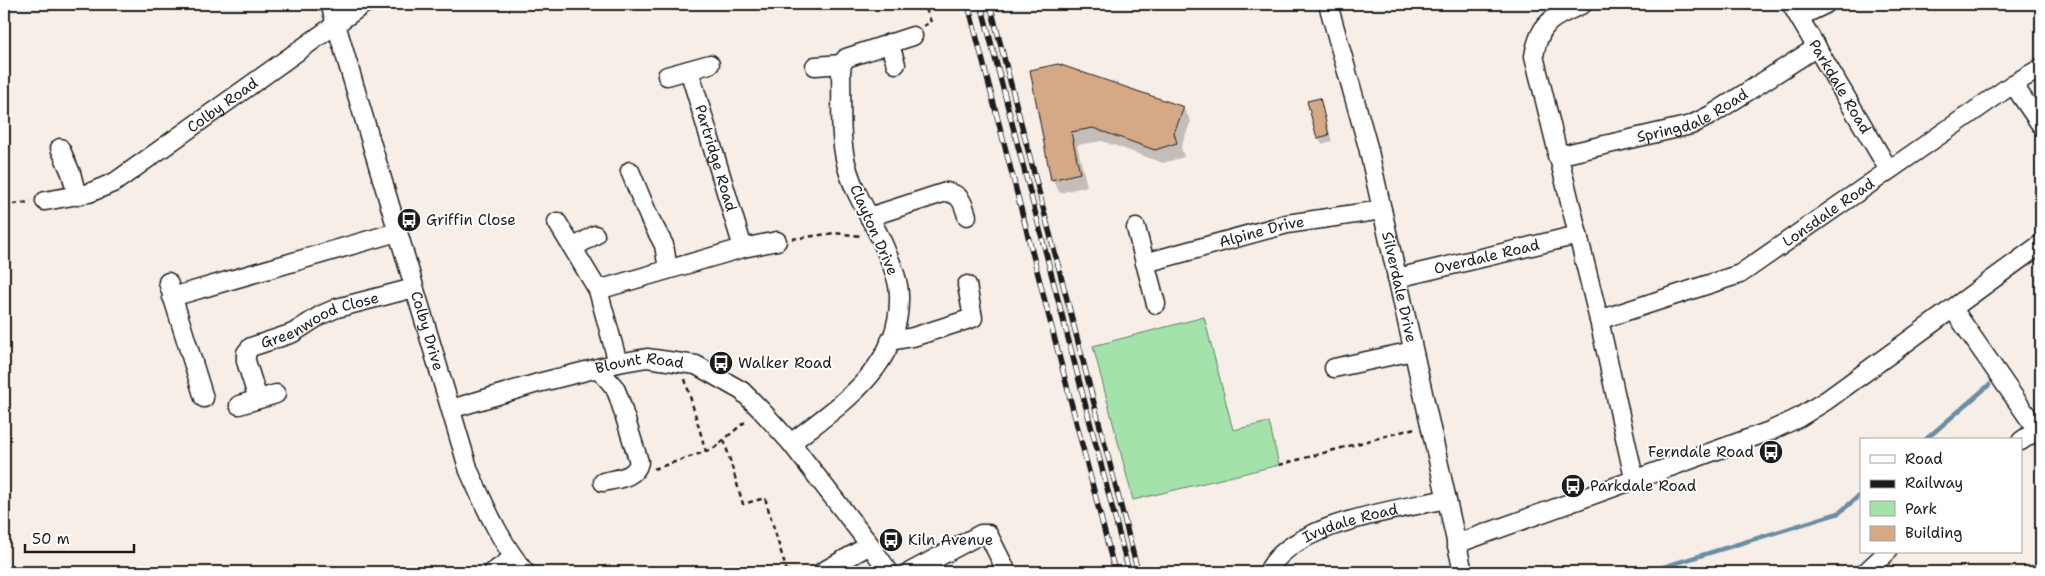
<svg xmlns="http://www.w3.org/2000/svg" width="2045" height="576" viewBox="0 0 2045 576" font-family="'Shantell Sans',sans-serif">
<style>
.green{fill:#a3e2ab;stroke:#607f64}
.shadow{fill:#0003}
.lines{fill:none;stroke-linecap:round;stroke-linejoin:round}
.stream{stroke:#698da3;stroke-width:4.5}
.building{fill:#d5a986;stroke:#1c1c1c}
.minor-casing{stroke:#1c1c1c;stroke-width:21}
.path{stroke:#1c1c1c;stroke-width:2.5;stroke-dasharray:5 4;stroke-linecap:butt}
.minor{stroke:#fff;stroke-width:18}
.rail-casing{stroke:#1c1c1c;stroke-width:5.5}
.rail{stroke:#fff;stroke-width:4;stroke-dasharray:11;stroke-linecap:butt}
.labels{text-anchor:middle;dominant-baseline:central;stroke-width:4;stroke-linejoin:round;paint-order:stroke}
.street-label{font-size:15px;fill:#1c1c1c;stroke:#fff}
.poi-label{font-size:15px;fill:#1c1c1c;stroke:#fff;text-anchor:start}
</style>
<rect width="100%" height="100%" fill="#f7eee7"/>
<filter id="ink" filterUnits="userSpaceOnUse"><feTurbulence type="fractalNoise" baseFrequency=".02" numOctaves="2"/><feDisplacementMap in="SourceGraphic" scale="10" xChannelSelector="R" yChannelSelector="G"/><feConvolveMatrix kernelMatrix="1 2 1 2 8 2 1 2 1" color-interpolation-filters="sRGB"/></filter>
<g filter="url(#ink)">
<polygon class="green" points="1204,317 1233,430 1269,422 1279,465 1133,500 1093,346"/>
<g class="shadow">
<polygon points="1031,71 1183,108 1191,121 1181,147 1184,157 1163,163 1102,141 1077,145 1087,186 1060,193 1052,179"/>
<polygon points="1319,99 1332,141 1322,144 1318,137"/>
</g>
<g class="lines">
<g class="stream">
<polyline points="1925,440 1989,385"/>
<polyline points="1647,572 1839,513 1861,494"/>
</g>
</g>
<g class="building">
<polygon points="1058,64 1184,107 1174,133 1177,143 1155,150 1093,128 1071,132 1080,173 1051,180 1030,70"/>
<polygon points="1320,98 1329,135 1317,138 1307,101"/>
</g>
<g class="lines">
<g class="minor-casing">
<g id="minor">
<path id="s1" d="M330,4L469,471C485,506 500,542 525,572"/>
<path id="s2" d="M1328,4L1368,147L1463,572"/>
<path d="M1583,4C1552,18 1540,21 1534,56L1599,320L1634,478"/>
<path id="s3" d="M1791,4L1889,170"/>
<polyline points="1799,17 1826,4"/>
<polyline points="889,43 896,64"/>
<polyline points="815,66 842,64"/>
<path id="s4" d="M689,70L743,248"/>
<polyline points="667,76 710,64"/>
<polyline points="2013,84 2041,125"/>
<polyline points="60,148 71,173 77,196"/>
<path id="s5" d="M1557,156L1691,125L1711,115L1817,47"/>
<polyline points="630,171 649,217 664,245 668,269"/>
<path id="s6" d="M45,201L89,193L115,182L364,4"/>
<path d="M869,217L946,192C961,194 963,203 967,216"/>
<polyline points="557,222 598,290 618,363"/>
<polyline points="1136,228 1156,304"/>
<polyline points="573,248 595,235"/>
<path id="s7" d="M1145,263L1287,224L1382,210"/>
<path id="s8" d="M1397,278L1578,235"/>
<polyline points="168,282 204,398"/>
<polyline points="598,290 743,248 777,241"/>
<polyline points="172,297 397,232"/>
<polyline points="1953,309 2037,430"/>
<path id="s9" d="M1599,320L1740,274L2013,84L2041,68"/>
<polyline points="890,341 913,337 973,318 967,285"/>
<path d="M598,368L615,388L619,398L639,462C636,478 616,479 603,482"/>
<polyline points="1334,368 1413,351"/>
<path id="s10" d="M258,399L246,361V353L251,347L293,333L321,315L337,308L414,288"/>
<polyline points="239,405 276,394"/>
<path id="s11" d="M451,409L538,383L618,363L647,358L696,365L742,391L761,410L791,443L870,545L889,572"/>
<polyline points="2021,441 2041,427"/>
<path d="M791,443C838,406 899,369 899,300C900,281 891,263 884,246C872,218 853,193 846,163C839,134 842,101 841,72L842,64L846,58L913,36"/>
<polyline points="1456,544 1770,431 1798,418 1827,400 2041,244"/>
<polyline points="493,572 513,558"/>
<polyline points="822,572 870,545"/>
<polyline points="910,572 981,534 988,534 1007,572"/>
<path id="s12" d="M1268,572C1290,523 1398,510 1446,499"/>
<polyline points="1866,572 1887,552"/>
</g>
</g>
<g class="path">
<polyline points="923,26 931,22 924,4"/>
<polyline points="4,205 31,202"/>
<polyline points="792,239 835,233 861,236"/>
<polyline points="685,379 706,452"/>
<polyline points="724,440 743,504 765,498 787,572"/>
<polyline points="1279,465 1415,428"/>
<polyline points="654,469 713,449 747,420"/>
</g>
<use href="#minor" class="minor"/>
<g class="rail-casing">
<g id="rail">
<polyline points="968,4 1115,572"/>
<polyline points="981,4 1129,572"/>
<polyline points="990,4 1138,572"/>
</g>
</g>
<use href="#rail" class="rail"/>
</g>
</g>
<defs>
<g id="bus-disc" transform="scale(1.25)"><circle r="9.5" fill="#1c1c1c" stroke="#fff"/><path d="M-5-6H5V4H4V6H2V4H-2V6H-4V4H-5ZM-3.5-4V0h7V-4ZM-3.5 1.2v1.5H-2V1.2ZM2 1.2v1.5H3.5V1.2Z" fill="#fff"/></g>
</defs>
<g fill-rule="evenodd">
<use href="#bus-disc" x="409" y="220"/>
<use href="#bus-disc" x="721" y="363"/>
<use href="#bus-disc" x="1771" y="452"/>
<use href="#bus-disc" x="1573" y="486"/>
<use href="#bus-disc" x="891" y="540"/>
</g>
<g class="labels">
<g class="street-label">
<text stroke="none"><textPath href="#s3" startOffset="96">Parkdale Road</textPath></text>
<text stroke="none"><textPath href="#s6" startOffset="205">Colby Road</textPath></text>
<text stroke="none"><textPath href="#s5" startOffset="142">Springdale Road</textPath></text>
<text stroke="none"><textPath href="#s4" startOffset="92">Partridge Road</textPath></text>
<text stroke="none"><textPath href="#s9" startOffset="256">Lonsdale Road</textPath></text>
<text transform="translate(874 230) rotate(66)">Clayton Drive</text>
<text stroke="none"><textPath href="#s7" startOffset="121">Alpine Drive</textPath></text>
<text stroke="none"><textPath href="#s8" startOffset="92">Overdale Road</textPath></text>
<text stroke="none"><textPath href="#s2" startOffset="292">Silverdale Drive</textPath></text>
<text stroke="none"><textPath href="#s10" startOffset="130">Greenwood Close</textPath></text>
<text stroke="none"><textPath href="#s1" startOffset="341">Colby Drive</textPath></text>
<text stroke="none"><textPath href="#s11" startOffset="195">Blount Road</textPath></text>
<text stroke="none"><textPath href="#s12" startOffset="99">Ivydale Road</textPath></text>
</g>
<g class="poi-label">
<text x="426" y="220">Griffin Close</text>
<text x="738" y="363">Walker Road</text>
<text x="1754" y="452" text-anchor="end">Ferndale Road</text>
<text x="1590" y="486">Parkdale Road</text>
<text x="908" y="540">Kiln Avenue</text>
</g>
</g>
<rect width="2045" height="576" fill="none" stroke="#fff" stroke-width="20"/>
<rect x="10" y="10" width="2025" height="556" fill="none" stroke="#1c1c1c" stroke-width="2" filter="url(#ink)"/>
<rect x="1860" y="438" width="162" height="115" fill="#ffffff" stroke="#a4a4a4"/>
<rect x="1870" y="455" width="25" height="8" fill="#ffffff" stroke="#a4a4a4"/>
<text x="1905" y="464" font-size="15" fill="#1c1c1c">Road</text>
<rect x="1870" y="480" width="25" height="8" fill="#1c1c1c" stroke="#a4a4a4"/>
<text x="1905" y="488" font-size="15" fill="#1c1c1c">Railway</text>
<rect x="1870" y="501" width="25" height="15" fill="#a3e2ab" stroke="#a4a4a4"/>
<text x="1905" y="514" font-size="15" fill="#1c1c1c">Park</text>
<rect x="1870" y="526" width="25" height="15" fill="#d5a986" stroke="#a4a4a4"/>
<text x="1905" y="538" font-size="15" fill="#1c1c1c">Building</text>
<path d="M25 544v8h109v-8" fill="none" stroke="#1c1c1c" stroke-width="2.5"/>
<text x="32" y="544" font-size="15" fill="#1c1c1c" stroke="#ffffff" stroke-width="4" paint-order="stroke">50 m</text>
</svg>
